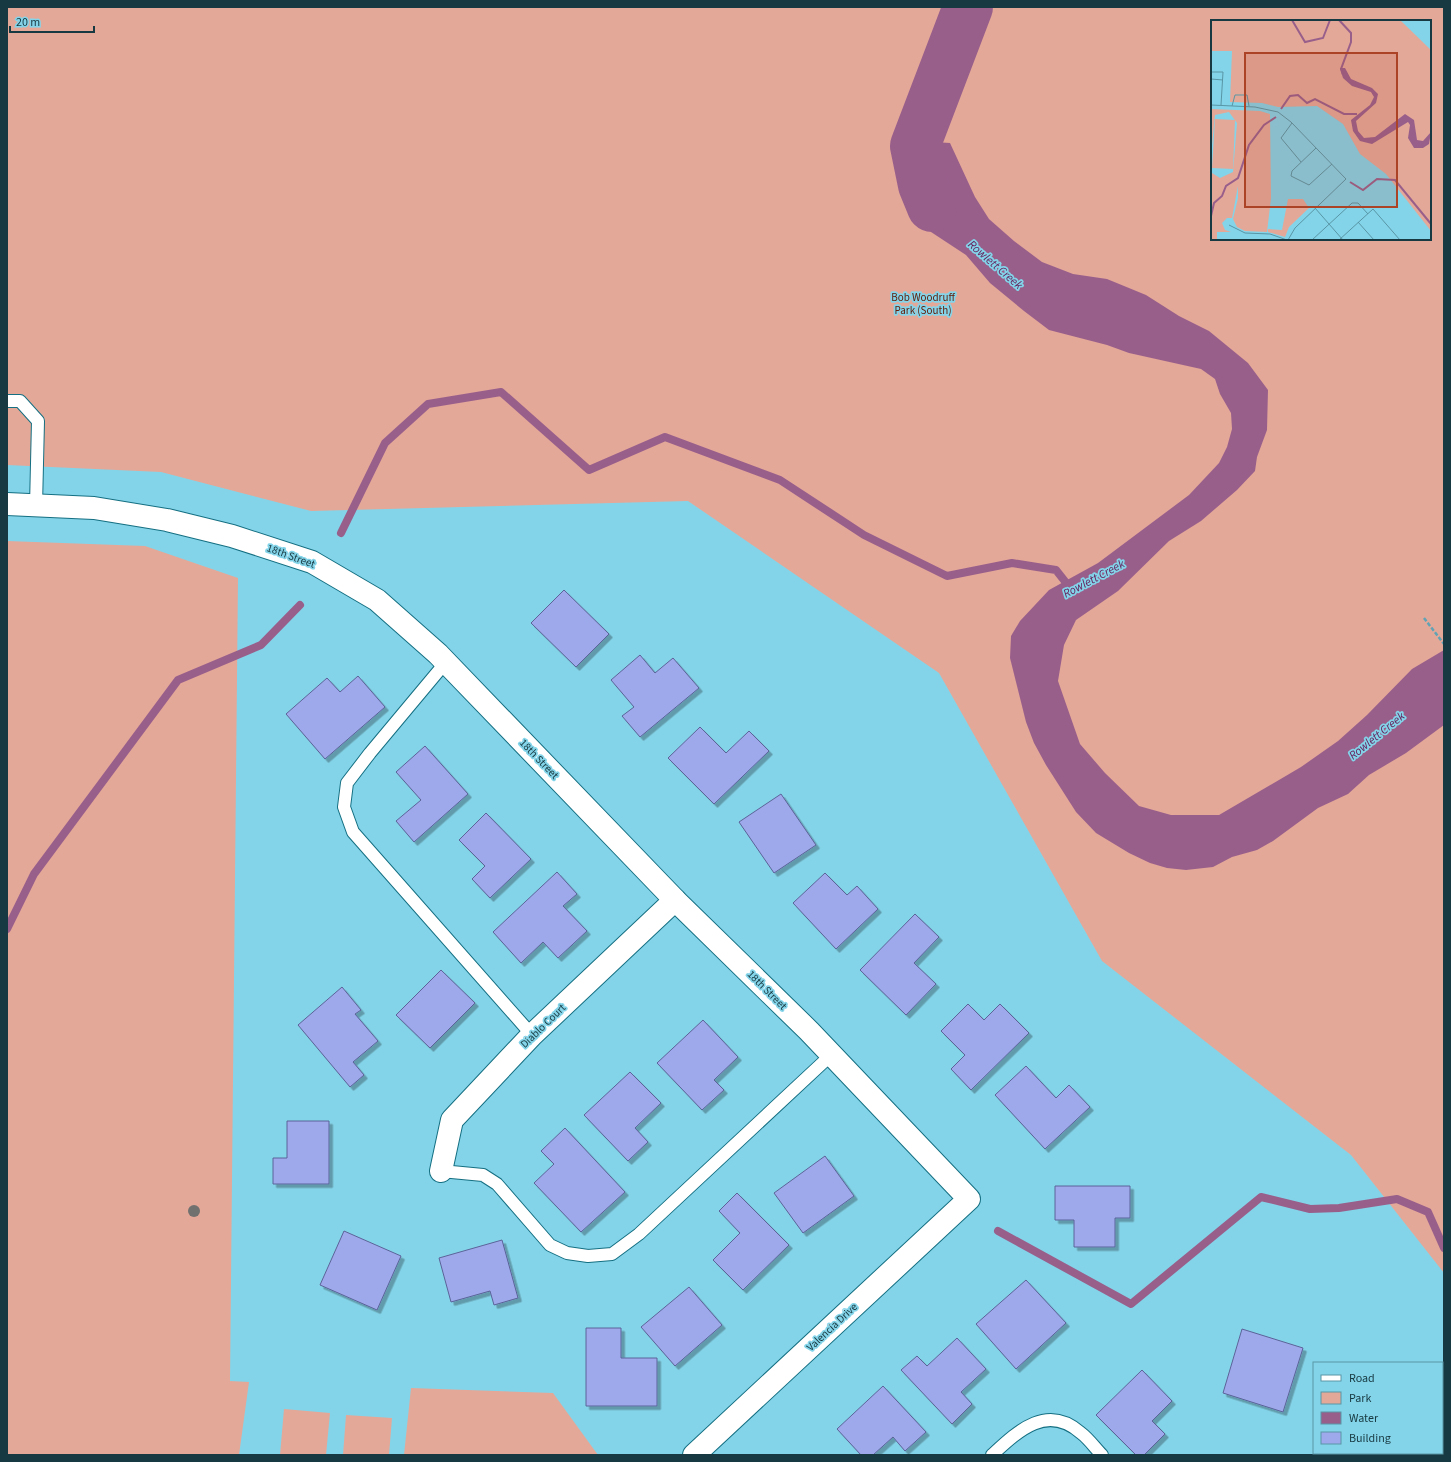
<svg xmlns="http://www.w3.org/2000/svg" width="1451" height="1462" viewBox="0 0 1451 1462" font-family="'Source Sans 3',sans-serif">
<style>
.green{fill:#e4a898;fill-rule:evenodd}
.water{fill:#995f8b}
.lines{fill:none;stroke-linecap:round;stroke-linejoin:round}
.stream{stroke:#995f8b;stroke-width:8}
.river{stroke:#995f8b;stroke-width:50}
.building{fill:#9ea9eb;stroke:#5b6398;filter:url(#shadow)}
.lane-casing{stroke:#146f82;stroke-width:14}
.street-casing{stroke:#146f82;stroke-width:24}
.secondary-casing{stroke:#146f82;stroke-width:24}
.path{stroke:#61a3b4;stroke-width:2.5;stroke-dasharray:4 2;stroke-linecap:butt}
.lane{stroke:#fff;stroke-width:12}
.street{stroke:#fff;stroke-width:22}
.secondary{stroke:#fff;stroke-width:22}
.tree{fill:#717170}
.labels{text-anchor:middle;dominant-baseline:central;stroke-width:3.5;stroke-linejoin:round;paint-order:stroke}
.park-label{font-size:11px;fill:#62200d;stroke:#84d4e9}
.street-label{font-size:11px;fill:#173941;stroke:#84d4e9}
.water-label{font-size:12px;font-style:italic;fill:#651d58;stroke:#84d4e9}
.inset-river{fill:none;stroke:#995f8b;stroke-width:2}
.inset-road{fill:none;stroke:#5896a6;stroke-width:1}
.view{fill:#ac4326;fill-opacity:0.15;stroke:#ac4326;stroke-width:2}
.inset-edge{fill:none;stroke:#173941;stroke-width:2}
</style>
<defs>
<filter id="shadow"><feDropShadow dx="3.5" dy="3.5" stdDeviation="0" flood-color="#0004"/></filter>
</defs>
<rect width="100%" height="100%" fill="#84d4e9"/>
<g class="green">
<path d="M7,7H1444V1273L1351,1155L1102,961L939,673L688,501L311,511L161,472L7,465ZM1212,21H1430V239H1212Z"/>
<polygon points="7,541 145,546 238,578 230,1381 249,1382 239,1455 7,1455"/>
<polygon points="411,1388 553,1393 598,1455 404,1455"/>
<polygon points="284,1409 330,1413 326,1455 280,1455"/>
<polygon points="346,1415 392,1418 389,1455 343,1455"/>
</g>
<polygon class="water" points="902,140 950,143 975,197 989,219 1014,241 1042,262 1073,274 1107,279 1146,295 1179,316 1209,331 1248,363 1268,390 1267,430 1257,457 1255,471 1237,490 1201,521 1169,541 1118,591 1076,620 1064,645 1058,681 1080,744 1105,773 1139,806 1171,815 1219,815 1301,767 1338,741 1367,715 1412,669 1444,650 1444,725 1406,753 1369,775 1348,794 1318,808 1273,841 1257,850 1232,857 1213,867 1186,870 1167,868 1150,863 1129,853 1096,833 1076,812 1046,765 1034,743 1026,722 1010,658 1011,636 1020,621 1049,590 1098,563 1189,495 1219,463 1227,447 1232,429 1231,413 1220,394 1215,379 1201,369 1129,353 1107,345 1049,330 1024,311 990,283 966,255 931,232 909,199"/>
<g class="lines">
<g class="stream">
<polyline points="341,533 385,443 428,404 501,392 589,470 665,437 780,480 864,535 947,576 1012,563 1056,570 1071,589"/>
<polyline points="7,929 34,874 178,680 261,645 300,605"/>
<polyline points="998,1231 1131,1304 1261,1197 1310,1209 1339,1208 1397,1199 1428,1212 1444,1248"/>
</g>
<polyline class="river" points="932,207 923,185 915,146 968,7"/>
</g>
<g class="building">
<polygon points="564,590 609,634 576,667 531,623"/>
<polygon points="640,655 655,673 673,658 699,688 640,737 622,716 634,707 611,680"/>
<polygon points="358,676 385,707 325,759 286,714 327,678 340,692"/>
<polygon points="700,727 726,753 749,731 769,751 714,804 668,758"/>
<polygon points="425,746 468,794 414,842 396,821 421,800 396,772"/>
<polygon points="781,794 816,845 774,873 739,822"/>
<polygon points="486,813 531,859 490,898 472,879 485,866 459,840"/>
<polygon points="557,872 577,894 563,906 587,931 558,958 543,942 521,963 493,932"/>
<polygon points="825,873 847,895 857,886 878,909 836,949 793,903"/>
<polygon points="915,914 939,937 914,963 936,984 906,1015 860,970"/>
<polygon points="441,970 475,1003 430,1048 396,1015"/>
<polygon points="342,987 361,1010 355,1014 378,1041 353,1062 364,1075 350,1087 298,1025"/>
<polygon points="968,1004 984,1020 1000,1004 1029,1033 971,1090 951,1069 965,1055 941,1031"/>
<polygon points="703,1020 738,1057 714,1080 724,1090 702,1110 657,1063"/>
<polygon points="1026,1066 1056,1098 1069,1085 1090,1107 1045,1149 995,1095"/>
<polygon points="630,1072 661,1103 635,1128 648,1142 628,1161 584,1115"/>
<polygon points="287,1121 329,1121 329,1184 273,1184 273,1158 287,1158"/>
<polygon points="565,1128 625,1192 581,1232 534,1183 554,1164 541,1151"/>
<polygon points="825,1156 854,1196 803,1233 774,1193"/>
<polygon points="1055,1186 1130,1186 1130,1218 1115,1218 1115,1247 1074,1247 1074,1220 1055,1220"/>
<polygon points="737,1193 789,1245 743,1290 713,1260 740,1233 719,1211"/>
<polygon points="344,1231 401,1256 377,1310 320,1285"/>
<polygon points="502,1240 518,1298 494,1305 490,1291 451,1302 439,1258"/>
<polygon points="1026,1280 1066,1323 1016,1369 976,1324"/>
<polygon points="689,1287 722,1325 675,1366 641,1327"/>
<polygon points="586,1328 621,1328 621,1358 657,1358 657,1406 586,1406"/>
<polygon points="1242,1329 1303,1348 1283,1412 1223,1393"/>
<polygon points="957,1338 986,1369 961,1392 972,1404 952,1424 901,1370 917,1356 927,1366"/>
<polygon points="1142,1370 1172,1401 1152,1421 1165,1434 1144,1455 1136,1455 1096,1415"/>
<polygon points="883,1386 926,1432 905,1451 893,1437 873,1455 861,1455 837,1429"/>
<polygon points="1334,1453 1374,1453 1372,1455 1332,1455"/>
</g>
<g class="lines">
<g class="lane-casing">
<g id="lane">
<polyline points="7,401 20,401 38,421 36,506"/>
<polyline points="446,662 370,753 347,783 344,807 353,832 532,1035"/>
<polyline points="441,1171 483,1175 497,1184 550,1245 567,1253 588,1256 612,1254 639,1234 831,1055"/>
<path d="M992,1455C1018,1431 1047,1403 1081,1433C1089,1439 1095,1448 1102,1455"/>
</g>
</g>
<g class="street-casing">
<polyline id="street" points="441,1171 452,1120 532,1035 675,900"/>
</g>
<g class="secondary-casing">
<polyline id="secondary" points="7,504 94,508 167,520 232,536 312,562 377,600 438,654 675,900 809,1031 969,1199 694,1455"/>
</g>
<polyline class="path" points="1424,618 1444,644"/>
<use href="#lane" class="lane"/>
<use href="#street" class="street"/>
<use href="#secondary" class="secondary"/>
</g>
<circle class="tree" cx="194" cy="1211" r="6"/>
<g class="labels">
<g class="park-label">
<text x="923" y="297">Bob Woodruff<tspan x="923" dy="13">Park (South)</tspan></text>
</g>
<g class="street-label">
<text transform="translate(291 556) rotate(20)">18th Street</text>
<text transform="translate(539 759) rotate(46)">18th Street</text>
<text transform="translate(767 990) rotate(45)">18th Street</text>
<text transform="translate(543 1026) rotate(-44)">Diablo Court</text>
<text transform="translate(832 1327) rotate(-43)">Valencia Drive</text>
</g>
<g class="water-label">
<text transform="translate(995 265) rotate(41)">Rowlett Creek</text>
<text transform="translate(1094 579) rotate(-28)">Rowlett Creek</text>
<text transform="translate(1377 736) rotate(-39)">Rowlett Creek</text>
</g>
</g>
<g transform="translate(1211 20)">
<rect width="220" height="220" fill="#84d4e9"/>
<path d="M0,0H189L220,30V211L175,154L149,134L132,104L106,86L67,87L51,83L19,82L21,31H0ZM0,89L49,91L59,94L60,178L56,212L34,211L26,207L22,199L27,178V166L21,198H16L11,203L14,210L20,212H6V219L0,220V148L1,153L9,158L22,152L26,103L18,92L4,95L0,135ZM4,99L24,100L22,149L1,148ZM77,179H92L98,188L78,207L74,217L57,212V209L71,210Z" fill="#e4a898"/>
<path d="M129,48H134L140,59L161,68L167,74L165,83L145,101L147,111L153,118L164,117L194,94L203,100L206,120L212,121L220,112L218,124L212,128H203L197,118L199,105L197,102L161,124L149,121L142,111L140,100L159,85L163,77L160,72L141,66L132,58Z" fill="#995f8b"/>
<path class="inset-river" d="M81,0L94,22L112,18L119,0M128,0L140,13V22L130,49L132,55M70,89L79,76L87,75L96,83L104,79L133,94H146M139,162L152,170L166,159L184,160L220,204M0,196L3,183L11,176L15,166L27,158L38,125L53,105L65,97"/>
<path class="inset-road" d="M0,52H12L10,85M0,59L12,60M0,85L44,87L67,92L80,102L135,159L84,208L77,220M21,86L24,75H36L38,86M81,103L70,118L90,142M105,128L81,151L80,156L98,165L121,144M104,188L132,220M147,202L163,220M18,205L34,213L59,214L76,220M101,220L141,183H147L157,194M128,220L162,189L189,220"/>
<path class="view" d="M34,33H186V187H34Z"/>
<rect width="220" height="220" class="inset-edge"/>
</g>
<rect width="1451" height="1462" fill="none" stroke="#173941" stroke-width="16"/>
<rect x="1313" y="1362" width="130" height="92" fill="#84d4e9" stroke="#5896a6"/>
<rect x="1321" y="1375" width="20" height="6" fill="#ffffff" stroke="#5896a6"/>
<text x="1349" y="1382" font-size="12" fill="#173941">Road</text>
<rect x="1321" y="1392" width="20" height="12" fill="#e4a898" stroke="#5896a6"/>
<text x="1349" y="1402" font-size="12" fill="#173941">Park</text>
<rect x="1321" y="1412" width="20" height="12" fill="#995f8b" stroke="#5896a6"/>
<text x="1349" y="1422" font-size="12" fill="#173941">Water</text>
<rect x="1321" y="1432" width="20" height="12" fill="#9ea9eb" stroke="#5896a6"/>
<text x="1349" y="1442" font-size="12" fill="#173941">Building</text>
<path d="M10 26v6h84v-6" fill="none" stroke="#173941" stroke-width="2"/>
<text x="16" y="26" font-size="12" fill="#173941" stroke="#84d4e9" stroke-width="3" paint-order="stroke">20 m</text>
</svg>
